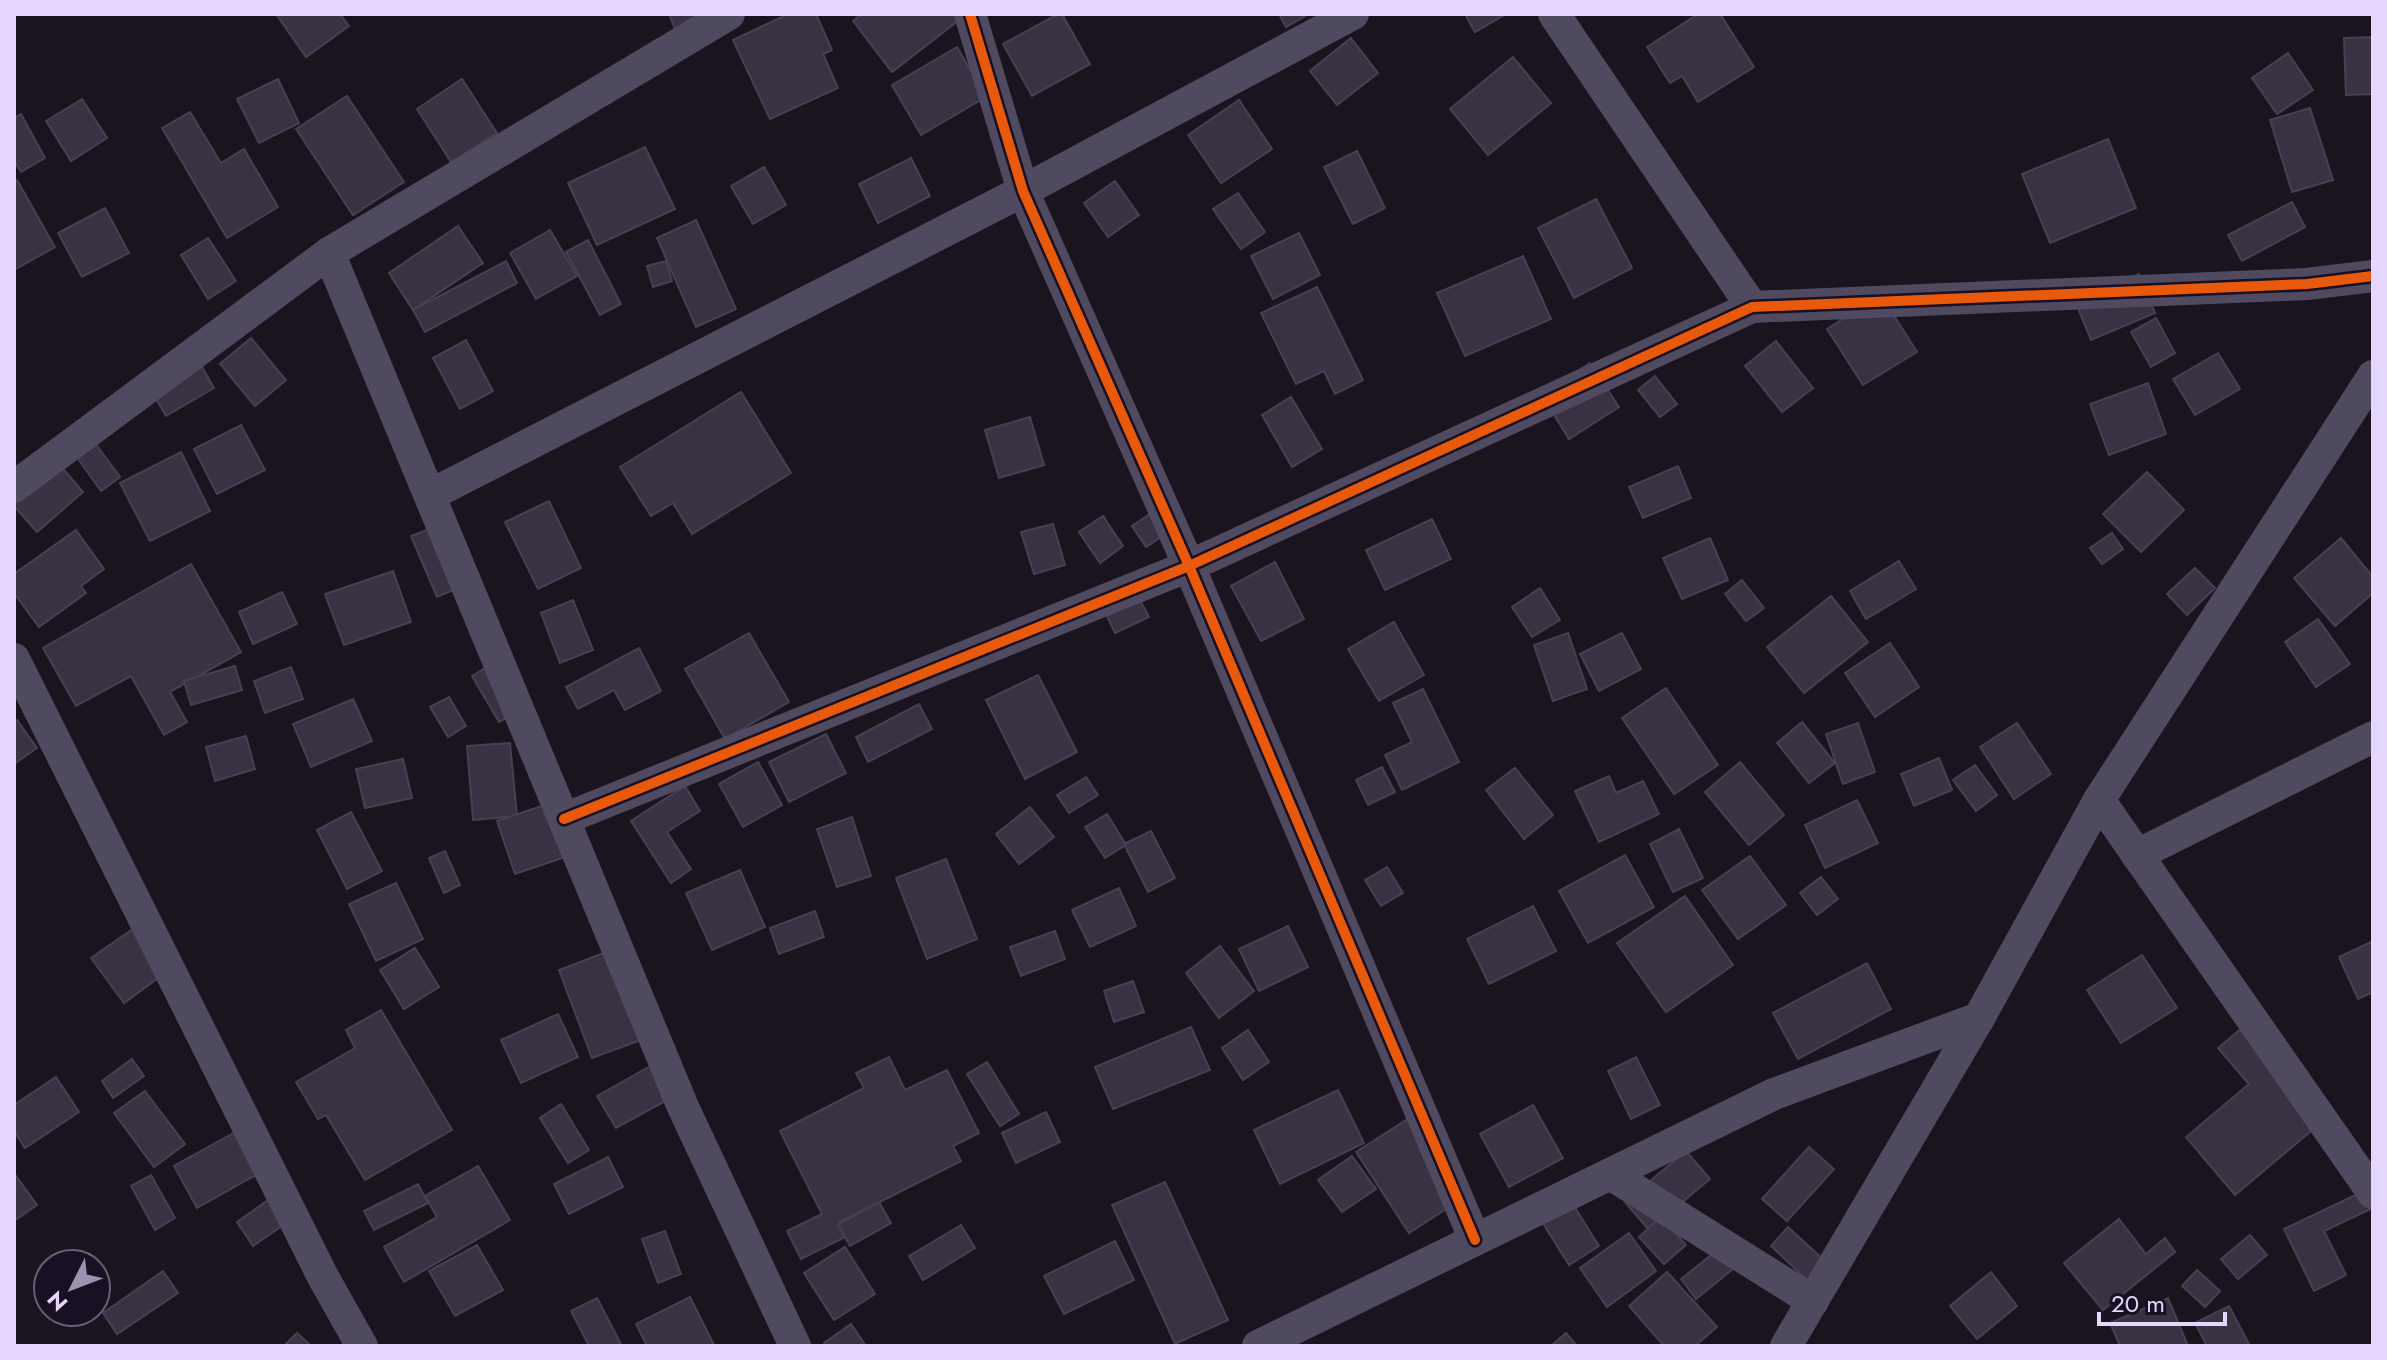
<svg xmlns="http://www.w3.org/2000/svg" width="2387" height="1360" viewBox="0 0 2387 1360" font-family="Jost,sans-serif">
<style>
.building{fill:#393242;stroke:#484052;stroke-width:2}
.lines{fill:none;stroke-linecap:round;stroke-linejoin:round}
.minor{stroke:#504a60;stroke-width:32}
.cycleway-casing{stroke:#191024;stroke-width:15}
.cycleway{stroke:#e8590c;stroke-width:10}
</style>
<rect width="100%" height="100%" fill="#1a141f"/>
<g class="building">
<polygon points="276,14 340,14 349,26 306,57"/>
<polygon points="669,14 715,14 675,29"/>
<polygon points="788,14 816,14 832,50 823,54 838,88 770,119 733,40"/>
<polygon points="862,14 954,14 959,20 892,72 853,21"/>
<polygon points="1058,14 1062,14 1090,64 1032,96 1003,44"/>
<polygon points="1279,14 1304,14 1305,16 1286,27"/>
<polygon points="1465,14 1506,14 1475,32"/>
<polygon points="1698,14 1720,14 1754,67 1698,102 1682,76 1670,83 1647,47"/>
<polygon points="2373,37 2373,94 2346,95 2344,38"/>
<polygon points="1351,38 1378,73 1337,105 1310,71"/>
<polygon points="957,47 986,97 921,135 892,85"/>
<polygon points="2288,53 2313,90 2277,114 2252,78"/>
<polygon points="1513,57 1551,103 1488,155 1450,109"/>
<polygon points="278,79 299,123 259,143 237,99"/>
<polygon points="462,79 497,133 451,162 417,109"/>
<polygon points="347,96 404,182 353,215 296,129"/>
<polygon points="82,99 107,138 71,161 46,121"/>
<polygon points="1239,100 1272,149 1221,183 1188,135"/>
<polygon points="2310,108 2333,180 2292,192 2270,120"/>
<polygon points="190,112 221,163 244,149 278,207 227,238 162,128"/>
<polygon points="21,114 45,158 21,172 14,161 14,118"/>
<polygon points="2108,139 2136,208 2050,243 2022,174"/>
<polygon points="645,147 675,209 597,245 568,183"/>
<polygon points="1357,151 1385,208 1353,224 1324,167"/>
<polygon points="911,158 930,196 878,223 859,184"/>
<polygon points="764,167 786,205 753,224 731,186"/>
<polygon points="17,180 55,247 14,270 14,182"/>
<polygon points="1115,181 1139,215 1108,237 1084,203"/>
<polygon points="1238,193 1265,232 1241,249 1213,209"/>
<polygon points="1596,199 1632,268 1574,298 1538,228"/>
<polygon points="2292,202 2305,227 2242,261 2228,235"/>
<polygon points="105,208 129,253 82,277 58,233"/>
<polygon points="696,220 736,309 696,327 657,238"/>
<polygon points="458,226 483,263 413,310 389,273"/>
<polygon points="550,230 577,276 536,299 510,253"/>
<polygon points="1299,233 1320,275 1273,299 1251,256"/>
<polygon points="208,238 236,281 208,299 181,255"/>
<polygon points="588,240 621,304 600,315 566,252"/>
<polygon points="1523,256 1551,319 1465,356 1437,293"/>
<polygon points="506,261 517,283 425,332 413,310"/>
<polygon points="666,261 672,281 653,287 647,266"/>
<polygon points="2139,274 2155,313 2091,340 2075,301"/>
<polygon points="1317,287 1363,380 1335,394 1324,371 1296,384 1261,313"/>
<polygon points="1881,295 1917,352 1863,385 1827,329"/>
<polygon points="2156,318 2175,353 2151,367 2131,332"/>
<polygon points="251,338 286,380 255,406 220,364"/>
<polygon points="466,340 493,391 460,409 433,358"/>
<polygon points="1776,341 1813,388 1782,412 1745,366"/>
<polygon points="2218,353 2240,389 2195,415 2173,379"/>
<polygon points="198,360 214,388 166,416 150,389"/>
<polygon points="1590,363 1619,407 1569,439 1541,394"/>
<polygon points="1655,376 1677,404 1660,417 1638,390"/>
<polygon points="2148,383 2166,434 2109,455 2090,404"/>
<polygon points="741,392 791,473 692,534 673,503 651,516 620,467"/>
<polygon points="1291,397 1322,449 1292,467 1262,415"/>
<polygon points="1030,417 1044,465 999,478 985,430"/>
<polygon points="241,425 265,470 217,494 194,449"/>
<polygon points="90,436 120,477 101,491 71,449"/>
<polygon points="181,452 210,511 150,541 120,483"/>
<polygon points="53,457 83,492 37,532 14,506 14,491"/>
<polygon points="1678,466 1691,498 1643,518 1629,487"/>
<polygon points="2147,472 2184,510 2141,552 2103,514"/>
<polygon points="549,501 581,568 538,589 505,522"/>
<polygon points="1153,512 1167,533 1146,547 1132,526"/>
<polygon points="1103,516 1123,546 1100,563 1079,532"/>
<polygon points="455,519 480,579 437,597 411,536"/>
<polygon points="1432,519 1451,559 1385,590 1366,550"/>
<polygon points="1053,524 1065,565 1034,574 1021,532"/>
<polygon points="76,530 104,569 81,586 86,593 39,627 14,593 14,574"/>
<polygon points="2112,533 2123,549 2102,564 2090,548"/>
<polygon points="1710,538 1728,580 1682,599 1663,558"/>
<polygon points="2341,538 2373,577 2373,593 2335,626 2294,578"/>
<polygon points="1899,561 1916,589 1866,619 1850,591"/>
<polygon points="1275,562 1304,619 1261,641 1231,586"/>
<polygon points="191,564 241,652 170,692 187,722 164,735 131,676 76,706 43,648"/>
<polygon points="2195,568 2215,588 2187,615 2167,594"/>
<polygon points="393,571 411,622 344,645 325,594"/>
<polygon points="1742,580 1764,608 1746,621 1725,594"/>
<polygon points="1540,588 1560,620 1532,637 1512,607"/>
<polygon points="282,592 297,624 253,644 239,612"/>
<polygon points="1138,596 1149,617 1115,633 1105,612"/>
<polygon points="1831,596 1868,642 1804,693 1767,647"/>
<polygon points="573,600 593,650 560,663 541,613"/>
<polygon points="2318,619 2350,664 2316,687 2285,642"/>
<polygon points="1394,622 1424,675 1379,701 1348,649"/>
<polygon points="749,633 789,702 725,739 685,669"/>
<polygon points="1568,633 1587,689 1553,701 1534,645"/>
<polygon points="1622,633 1641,669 1599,691 1580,654"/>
<polygon points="1890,643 1919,687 1875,717 1845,673"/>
<polygon points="639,648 661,691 625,710 614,690 578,709 566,687"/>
<polygon points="495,662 522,709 499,722 472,676"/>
<polygon points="235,666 242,690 191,705 184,681"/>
<polygon points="291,667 303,699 265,713 254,681"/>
<polygon points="1038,675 1077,752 1025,779 986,700"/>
<polygon points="1666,688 1718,765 1674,794 1622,718"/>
<polygon points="1423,689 1459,762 1402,790 1385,755 1412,742 1393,703"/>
<polygon points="449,697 466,726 448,737 430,707"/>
<polygon points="353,699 372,741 311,767 293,724"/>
<polygon points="919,704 932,729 868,762 856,737"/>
<polygon points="17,720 37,748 14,764 14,722"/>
<polygon points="1802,722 1835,763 1809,783 1777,743"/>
<polygon points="1858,723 1875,772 1843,784 1826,734"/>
<polygon points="2017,723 2051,774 2014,799 1980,747"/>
<polygon points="826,734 846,773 789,802 769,762"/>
<polygon points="246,736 255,769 215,781 206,747"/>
<polygon points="510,743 517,816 473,820 467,746"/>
<polygon points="1939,758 1952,790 1914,806 1901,774"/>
<polygon points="403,759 412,798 365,808 356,769"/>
<polygon points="758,762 782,805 743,827 719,784"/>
<polygon points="1740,762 1784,815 1749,845 1705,792"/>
<polygon points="1975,765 1997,795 1976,811 1953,780"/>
<polygon points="1382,767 1395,792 1368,805 1356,780"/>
<polygon points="1515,768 1553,815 1524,839 1486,790"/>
<polygon points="1609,776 1616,793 1643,781 1659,814 1599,842 1575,791"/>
<polygon points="1086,777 1098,795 1069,813 1057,795"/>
<polygon points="685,786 700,811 667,832 691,869 671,883 631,821"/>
<polygon points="568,797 586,850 515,874 497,821"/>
<polygon points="1857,800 1878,843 1825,868 1805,825"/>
<polygon points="1030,807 1054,837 1019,864 996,834"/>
<polygon points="351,812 382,871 347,889 317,830"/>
<polygon points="1107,814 1126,845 1105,858 1085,827"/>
<polygon points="852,817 871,876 837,887 817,829"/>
<polygon points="1679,829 1703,878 1673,892 1650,844"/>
<polygon points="1151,831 1175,878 1148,892 1124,844"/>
<polygon points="445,851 460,885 444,893 429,858"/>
<polygon points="1625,855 1654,907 1588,943 1559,891"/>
<polygon points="1750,856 1786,905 1738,939 1702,890"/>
<polygon points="946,859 977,939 927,959 896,878"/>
<polygon points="1387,867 1403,893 1381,906 1365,880"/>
<polygon points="740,870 765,927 712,950 686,893"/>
<polygon points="1821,877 1838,899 1817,915 1800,893"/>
<polygon points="396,883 423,939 376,961 349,904"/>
<polygon points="1119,888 1136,926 1090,947 1072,910"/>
<polygon points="1685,896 1733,965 1666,1012 1617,943"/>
<polygon points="1533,906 1556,951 1489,984 1467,939"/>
<polygon points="815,911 824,937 779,954 770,928"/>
<polygon points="1288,926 1308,967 1259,991 1239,949"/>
<polygon points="133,929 165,973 124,1003 91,958"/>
<polygon points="1055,931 1065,959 1021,976 1010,947"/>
<polygon points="2373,941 2373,992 2358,999 2339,957"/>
<polygon points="1220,946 1254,991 1219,1018 1186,973"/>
<polygon points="619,947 652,1036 592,1058 559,970"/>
<polygon points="415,948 439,987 404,1009 380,970"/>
<polygon points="2142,955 2177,1008 2121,1043 2087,990"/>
<polygon points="1867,963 1891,1009 1798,1059 1773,1013"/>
<polygon points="1133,981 1144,1012 1114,1022 1104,991"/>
<polygon points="381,1010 452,1130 365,1180 326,1115 318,1119 296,1082 355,1048 346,1030"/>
<polygon points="558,1014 578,1057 521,1083 501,1040"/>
<polygon points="2249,1022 2329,1116 2235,1195 2186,1137 2249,1084 2218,1048"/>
<polygon points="1191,1027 1210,1070 1113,1109 1095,1067"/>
<polygon points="1248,1030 1269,1062 1243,1080 1222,1048"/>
<polygon points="889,1057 905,1090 947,1070 979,1133 953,1146 961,1161 840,1222 847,1236 801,1259 787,1231 822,1214 780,1131 864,1088 856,1073"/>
<polygon points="1636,1057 1660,1105 1631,1119 1608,1071"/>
<polygon points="132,1059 144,1076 113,1098 102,1081"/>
<polygon points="661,1060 680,1093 616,1128 597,1096"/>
<polygon points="987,1062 1019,1114 1000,1126 967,1074"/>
<polygon points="56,1077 79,1112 25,1148 14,1131 14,1105"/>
<polygon points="1338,1090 1364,1143 1280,1184 1254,1130"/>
<polygon points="145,1091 185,1144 154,1167 114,1113"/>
<polygon points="561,1104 589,1150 568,1163 540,1118"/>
<polygon points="1533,1105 1563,1158 1509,1187 1480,1134"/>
<polygon points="1046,1112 1060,1142 1016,1163 1002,1133"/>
<polygon points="1411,1117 1463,1198 1409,1233 1356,1152"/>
<polygon points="246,1126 270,1167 197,1208 174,1166"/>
<polygon points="1809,1147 1834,1169 1787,1221 1762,1199"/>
<polygon points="1686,1151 1710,1179 1649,1230 1625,1202"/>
<polygon points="1352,1156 1376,1189 1342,1212 1318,1180"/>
<polygon points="608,1157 623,1187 569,1214 554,1184"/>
<polygon points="478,1166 510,1220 404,1282 384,1247 437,1217 425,1196"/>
<polygon points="14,1173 37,1205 14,1221"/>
<polygon points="151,1175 175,1218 155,1230 131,1186"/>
<polygon points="1165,1182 1228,1320 1175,1344 1112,1205"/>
<polygon points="418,1184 428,1203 374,1230 364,1211"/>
<polygon points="2370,1188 2373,1208 2324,1231 2346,1275 2314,1291 2284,1229"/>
<polygon points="282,1190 299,1214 253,1246 237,1222"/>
<polygon points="1569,1198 1599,1246 1569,1265 1539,1217"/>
<polygon points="879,1202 891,1223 850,1246 838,1225"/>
<polygon points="1661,1217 1686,1245 1664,1264 1639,1237"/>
<polygon points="2119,1219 2146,1254 2165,1238 2175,1252 2103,1310 2064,1263"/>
<polygon points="961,1225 975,1248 923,1280 909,1256"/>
<polygon points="1788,1227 1825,1261 1807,1280 1771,1246"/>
<polygon points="665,1231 681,1274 658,1283 642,1239"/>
<polygon points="1629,1233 1656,1271 1607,1307 1580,1268"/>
<polygon points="2250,1235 2267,1255 2238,1279 2221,1259"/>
<polygon points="1115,1241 1134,1280 1064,1314 1044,1276"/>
<polygon points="477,1245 503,1290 455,1316 429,1271"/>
<polygon points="1724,1245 1739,1264 1696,1299 1681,1279"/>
<polygon points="845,1247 875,1294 834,1320 804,1273"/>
<polygon points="2197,1270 2220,1291 2205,1307 2182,1286"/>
<polygon points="163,1271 178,1293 117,1334 103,1313"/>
<polygon points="1667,1272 1717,1327 1695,1346 1664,1346 1629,1306"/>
<polygon points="1991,1272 2017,1306 1977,1339 1950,1306"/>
<polygon points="690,1297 714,1345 647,1346 636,1324"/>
<polygon points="597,1298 622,1346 589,1346 571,1311"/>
<polygon points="2168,1298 2188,1346 2120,1346 2110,1323"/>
<polygon points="2229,1306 2250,1346 2207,1346 2195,1323"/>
<polygon points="851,1324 866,1346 826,1346 824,1343"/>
<polygon points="297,1333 311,1346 284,1346"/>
<polygon points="1566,1333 1577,1346 1551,1346"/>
</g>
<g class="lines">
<g class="minor">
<polyline points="970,14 1023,191 1189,566 1475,1240"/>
<polyline points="1554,14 1752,307"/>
<polyline points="329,253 683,1107 795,1346"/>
<polyline points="14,487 329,253 729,14"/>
<polyline points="430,495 1023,191 1353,14"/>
<polyline points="14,659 323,1277 362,1346"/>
<polyline points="2099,800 2373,1193"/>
<polyline points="564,819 1189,566 1752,307 2307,284 2373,276"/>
<polyline points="2137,855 2373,737"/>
<polyline points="1610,1174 1813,1301"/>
<polyline points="1258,1346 1774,1094 1979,1018"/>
<polyline points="1786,1346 1979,1018 2099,800 2373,376"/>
</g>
<g class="cycleway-casing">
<g id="cycleway">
<polyline points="970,14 1023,191 1189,566 1475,1240"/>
<polyline points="564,819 1189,566 1752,307 2307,284 2373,276"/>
</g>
</g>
<use href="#cycleway" class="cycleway"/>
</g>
<rect width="2387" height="1360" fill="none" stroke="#e4d6fc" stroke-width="32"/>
<g transform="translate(72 1288) rotate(228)"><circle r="38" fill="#191024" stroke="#6a5f7a" stroke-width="2"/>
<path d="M0-6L14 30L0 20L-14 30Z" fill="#9d92af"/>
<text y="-12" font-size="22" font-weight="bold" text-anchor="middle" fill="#e4d6fc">N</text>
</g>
<path d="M2099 1312v12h126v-12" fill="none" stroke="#e4d6fc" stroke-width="4"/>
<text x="2111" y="1312" font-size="24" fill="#e4d6fc" stroke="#191024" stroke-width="6" paint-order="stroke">20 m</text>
</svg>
